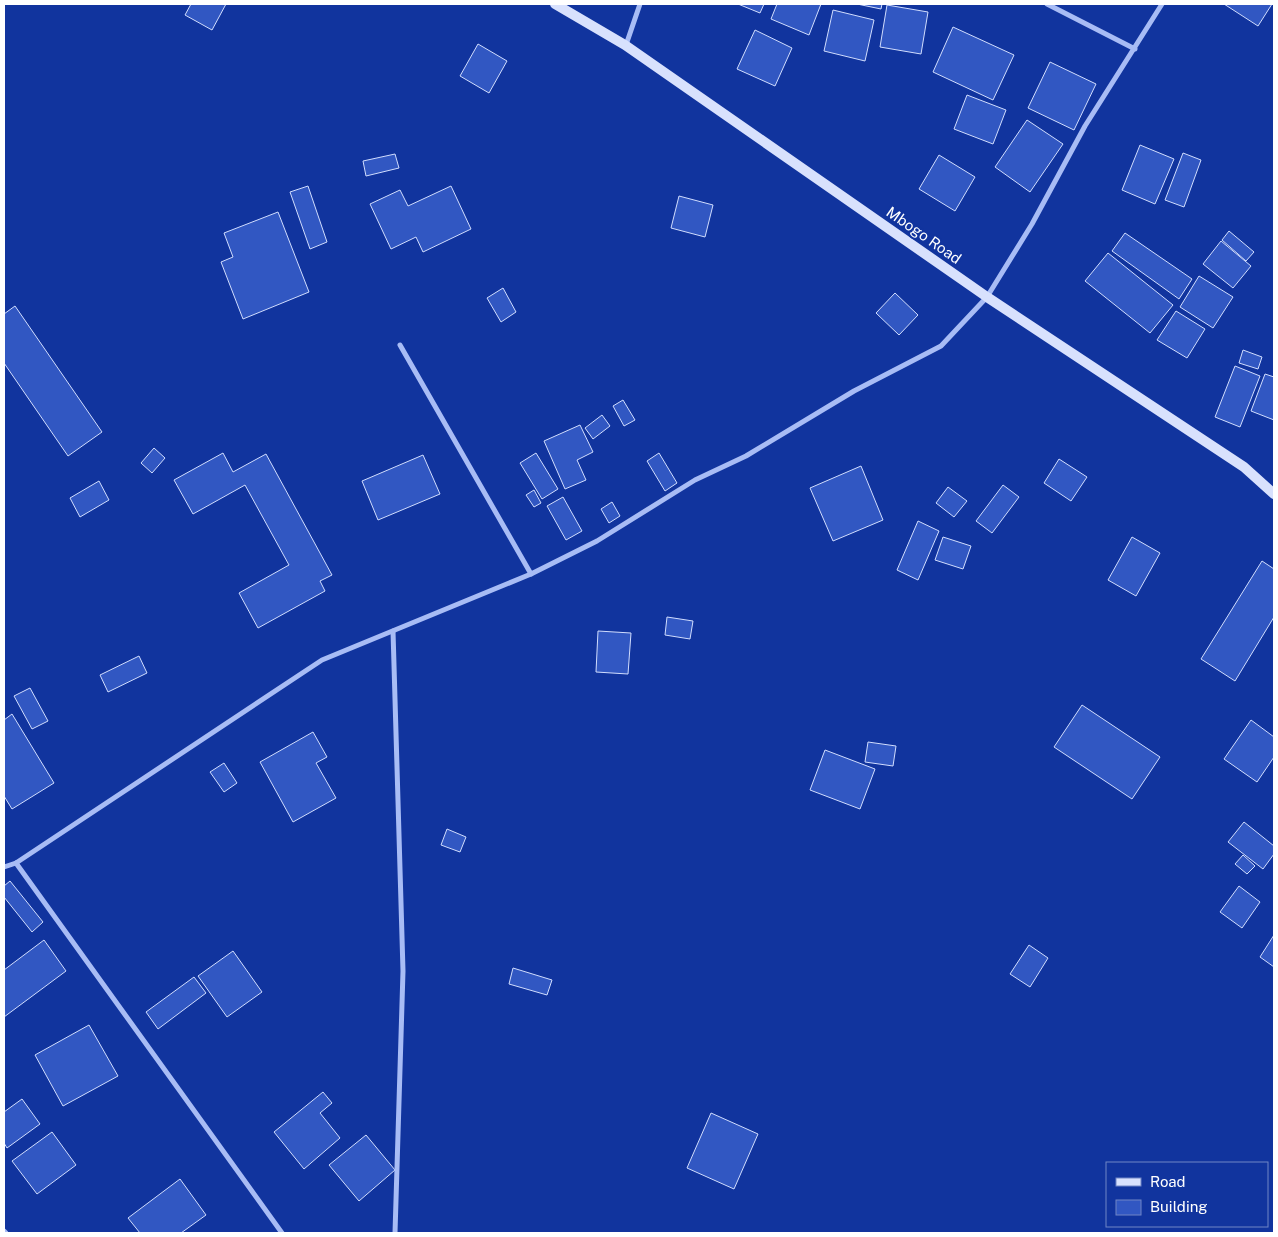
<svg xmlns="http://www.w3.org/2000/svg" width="1278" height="1237" viewBox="0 0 1278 1237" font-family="'Public Sans',sans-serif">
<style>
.building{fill:#3157c2;stroke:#d1ddfe}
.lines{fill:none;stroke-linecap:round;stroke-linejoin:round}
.minor{stroke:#a8bcf5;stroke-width:5}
.secondary{stroke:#d8e1fd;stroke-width:10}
.labels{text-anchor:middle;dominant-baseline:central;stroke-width:4;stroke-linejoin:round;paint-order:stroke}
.street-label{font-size:15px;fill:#fff;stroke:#11349e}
</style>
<rect width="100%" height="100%" fill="#11349e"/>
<g class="building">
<polygon points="191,4 226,4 212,30 185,15"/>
<polygon points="738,4 764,4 760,13"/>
<polygon points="777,4 821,4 809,35 771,19"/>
<polygon points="857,4 882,4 881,9"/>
<polygon points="1224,4 1272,4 1258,26"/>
<polygon points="887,5 928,12 921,54 880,47"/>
<polygon points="833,10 874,20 865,61 824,51"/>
<polygon points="953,27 1014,55 993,100 933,72"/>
<polygon points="755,30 792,48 775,86 737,69"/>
<polygon points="478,44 507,61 489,93 460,76"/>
<polygon points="1050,62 1096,84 1074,130 1028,108"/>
<polygon points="967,95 1006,110 993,144 954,129"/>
<polygon points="1027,120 1063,144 1030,192 995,167"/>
<polygon points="1140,145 1174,159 1155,204 1122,190"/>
<polygon points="1183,153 1201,160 1184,207 1165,200"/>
<polygon points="395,154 399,168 366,176 363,161"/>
<polygon points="939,155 975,177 955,211 919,189"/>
<polygon points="308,186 327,242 310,249 290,192"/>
<polygon points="451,186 471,229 423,252 416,237 391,249 370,204 400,190 408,206"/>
<polygon points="679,196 713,205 705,237 671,228"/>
<polygon points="278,212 309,292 243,319 221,262 233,257 224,233"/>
<polygon points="1229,231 1254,252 1246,261 1222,240"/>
<polygon points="1125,233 1192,279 1179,299 1112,251"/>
<polygon points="1221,241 1251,266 1233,288 1203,264"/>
<polygon points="1108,253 1173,305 1150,333 1085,281"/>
<polygon points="1199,276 1233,297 1213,328 1180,307"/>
<polygon points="503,288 516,312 501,322 487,298"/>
<polygon points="895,293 918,315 899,335 876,313"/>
<polygon points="15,306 102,432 68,456 4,363 4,314"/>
<polygon points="1176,311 1205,329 1187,358 1157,340"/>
<polygon points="1243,350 1262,357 1258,369 1239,363"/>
<polygon points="1235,366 1260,376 1240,427 1215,417"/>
<polygon points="1265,374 1274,377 1274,420 1251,411"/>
<polygon points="623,400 635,420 624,426 613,406"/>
<polygon points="602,415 610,426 593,439 585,428"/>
<polygon points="580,425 593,452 577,460 586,480 565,489 544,441"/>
<polygon points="154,448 165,458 152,473 141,463"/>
<polygon points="223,453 233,472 266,454 332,575 320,581 325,591 258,628 239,593 289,565 245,485 193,514 174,480"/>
<polygon points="536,453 558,489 542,499 520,463"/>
<polygon points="659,453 677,483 665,491 647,461"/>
<polygon points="423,455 440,494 378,520 362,481"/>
<polygon points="1059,459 1087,477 1071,501 1044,483"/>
<polygon points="861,466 883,520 833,541 810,488"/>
<polygon points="99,481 109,500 80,517 70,498"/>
<polygon points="1003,485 1019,497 992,533 976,521"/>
<polygon points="948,487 967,501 954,517 936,503"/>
<polygon points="534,490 541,503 534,507 526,495"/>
<polygon points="563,497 582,531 566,540 547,506"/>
<polygon points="612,502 620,516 609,523 601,509"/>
<polygon points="918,521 939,531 918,580 897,570"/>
<polygon points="943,537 971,546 963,569 935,560"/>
<polygon points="1132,537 1160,553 1136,596 1108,580"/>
<polygon points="1262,561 1274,569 1274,617 1235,681 1201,659"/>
<polygon points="667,617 693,621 690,639 665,635"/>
<polygon points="598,631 631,633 628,674 596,672"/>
<polygon points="139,656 147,673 108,692 100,675"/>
<polygon points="30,688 48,721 32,729 14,696"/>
<polygon points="1082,705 1160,757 1132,799 1054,747"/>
<polygon points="12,714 54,783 12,809 4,796 4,720"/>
<polygon points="1251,720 1274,737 1274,757 1257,782 1224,759"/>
<polygon points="313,732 327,757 316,763 336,798 293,822 260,762"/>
<polygon points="868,742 896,746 893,766 865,762"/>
<polygon points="825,750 875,769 860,809 810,790"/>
<polygon points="224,763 237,783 224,792 210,772"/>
<polygon points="1244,822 1274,846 1274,854 1263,869 1228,842"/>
<polygon points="447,829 466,837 460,852 441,845"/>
<polygon points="1243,855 1255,866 1247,874 1235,864"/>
<polygon points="10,881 43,922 32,932 4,897 4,886"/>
<polygon points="1239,886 1260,902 1242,928 1220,912"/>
<polygon points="1274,935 1274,967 1260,957"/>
<polygon points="44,940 66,971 4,1017 4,970"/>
<polygon points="1029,945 1048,958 1030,987 1010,974"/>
<polygon points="233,951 262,992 227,1017 198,976"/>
<polygon points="513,968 552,980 547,995 509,984"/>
<polygon points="194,977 206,993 158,1029 146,1012"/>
<polygon points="89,1025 118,1076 63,1106 35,1055"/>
<polygon points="323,1092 332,1103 320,1113 340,1138 304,1169 274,1132"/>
<polygon points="22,1099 40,1124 7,1148 4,1143 4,1112"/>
<polygon points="711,1113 758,1134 734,1189 687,1168"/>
<polygon points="52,1132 76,1165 37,1194 12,1161"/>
<polygon points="366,1135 395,1170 359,1201 329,1165"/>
<polygon points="180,1179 206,1215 181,1233 140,1233 128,1218"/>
</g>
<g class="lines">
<g class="minor">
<polyline points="1047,4 1135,49"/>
<polyline points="626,45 640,4"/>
<polyline points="400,345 531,574"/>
<polyline points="393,631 403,971 395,1233"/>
<polyline points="16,863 282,1233"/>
<polyline points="4,867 16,863 322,660 531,574 597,541 695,480 746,456 854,391 941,346 987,297 1032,224 1085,126 1162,4"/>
<polyline points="4,1231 6,1233"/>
</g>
<polyline class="secondary" points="555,4 625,45 987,297 1244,467 1274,494"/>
</g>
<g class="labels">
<g class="street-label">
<text transform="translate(924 235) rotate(35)">Mbogo Road</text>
</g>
</g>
<rect width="1278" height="1237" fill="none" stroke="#ffffff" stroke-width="10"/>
<rect x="1106" y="1162" width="162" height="65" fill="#11349e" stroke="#7085c5"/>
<rect x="1116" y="1178" width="25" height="8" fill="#d8e1fd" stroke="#7085c5"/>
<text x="1150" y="1187" font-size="15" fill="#ffffff">Road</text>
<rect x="1116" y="1200" width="25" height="15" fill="#3157c2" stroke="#7085c5"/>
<text x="1150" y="1212" font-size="15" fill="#ffffff">Building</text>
</svg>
